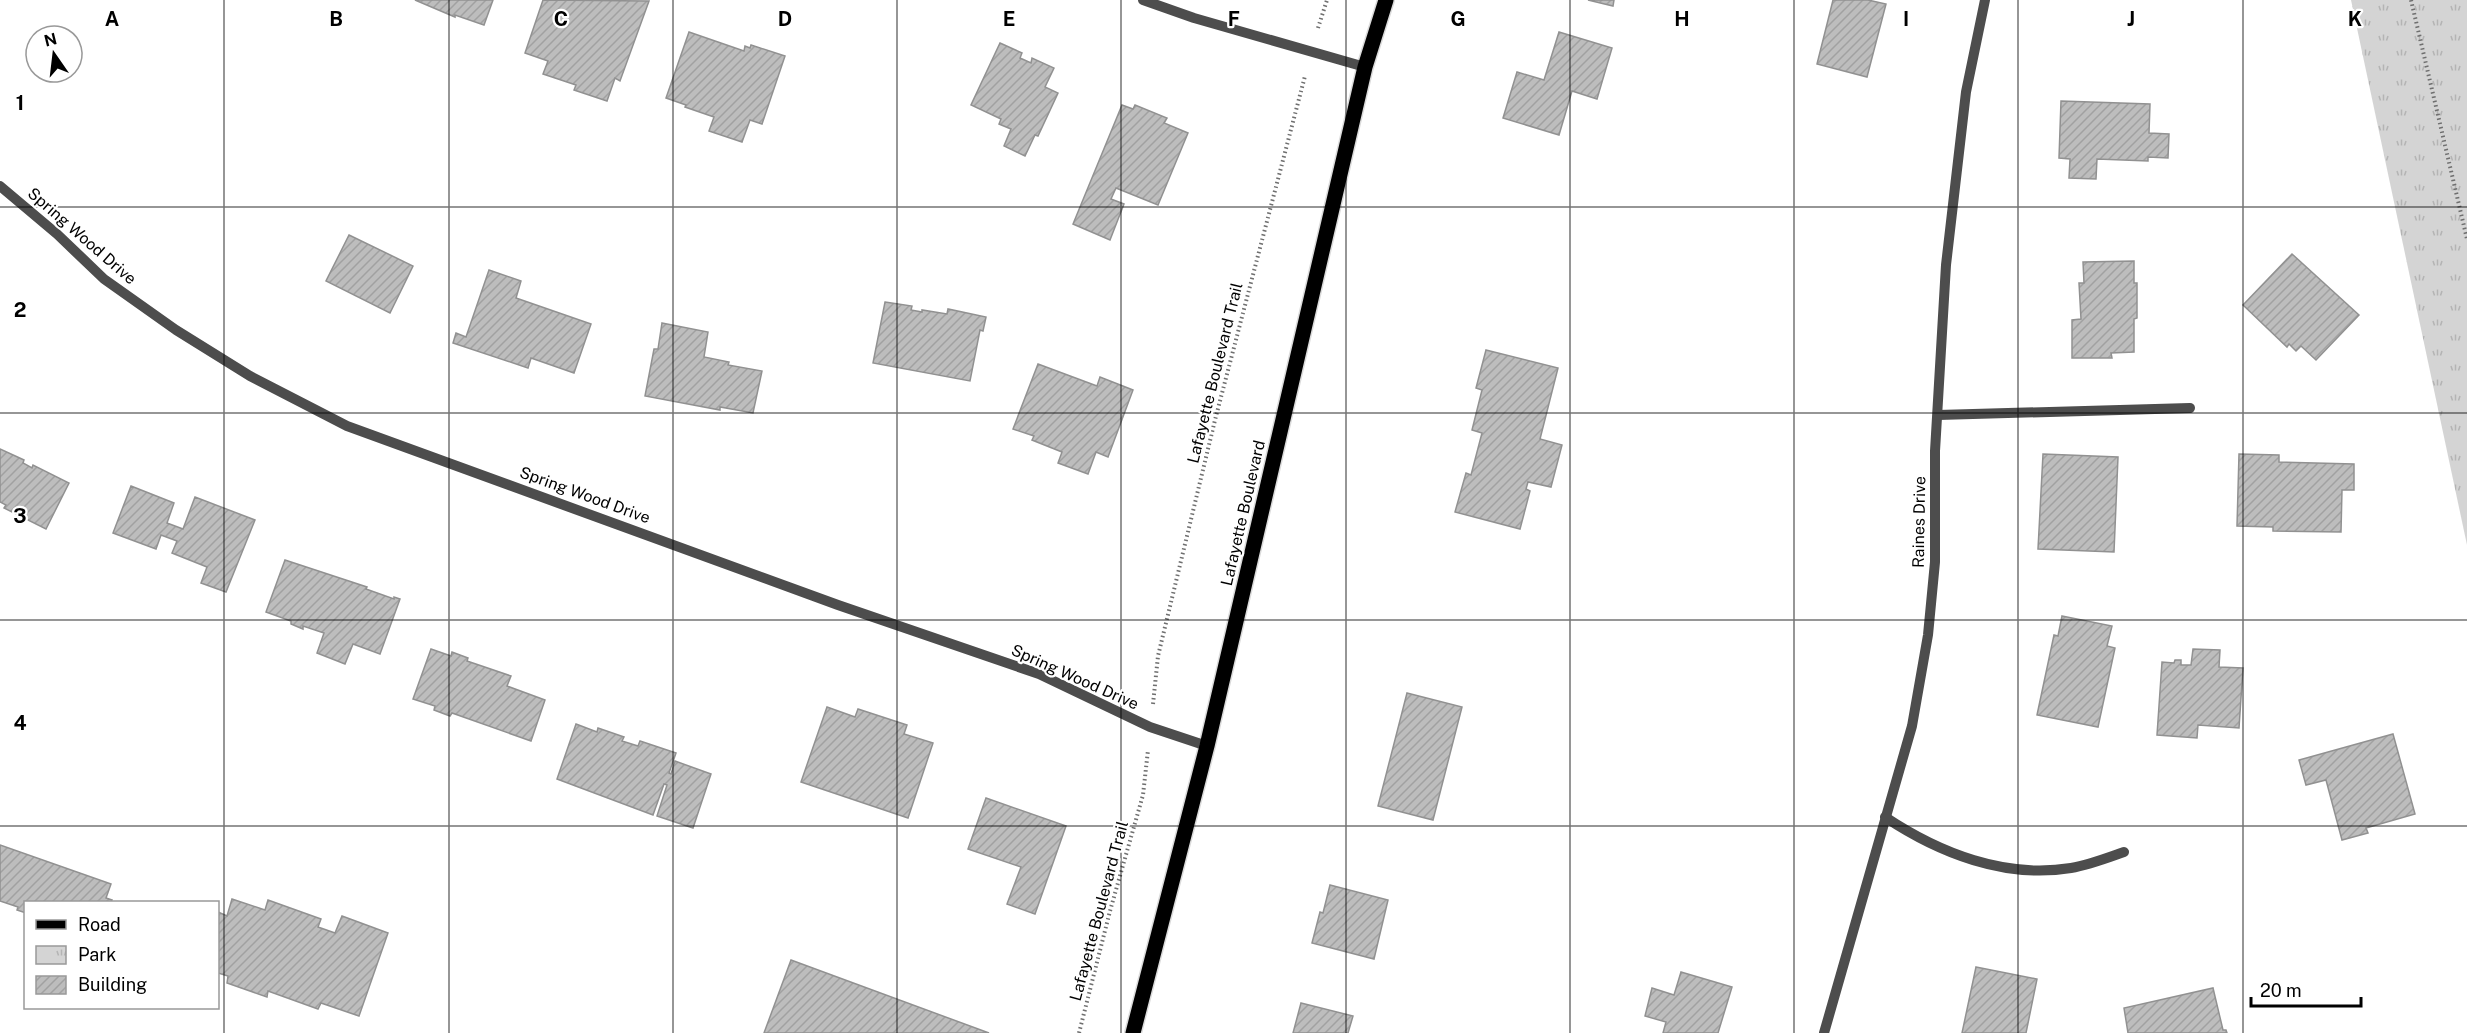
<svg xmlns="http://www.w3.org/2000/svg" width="2467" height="1033" viewBox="0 0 2467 1033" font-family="'Public Sans',sans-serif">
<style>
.park{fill:url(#park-tufts)}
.building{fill:url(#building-hatch);stroke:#919191;stroke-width:1.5}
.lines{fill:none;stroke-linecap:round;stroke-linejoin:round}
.major-casing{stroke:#dbdbdb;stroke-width:18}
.path{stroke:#6f6f6f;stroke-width:4;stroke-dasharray:1.5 3;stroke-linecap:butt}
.minor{stroke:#4d4d4d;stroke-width:10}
.major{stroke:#000;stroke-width:15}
.grid{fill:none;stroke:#000;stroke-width:1.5;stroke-opacity:0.55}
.labels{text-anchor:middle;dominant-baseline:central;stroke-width:4.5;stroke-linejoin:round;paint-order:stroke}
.street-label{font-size:16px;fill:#000;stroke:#fff}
.grid-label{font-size:20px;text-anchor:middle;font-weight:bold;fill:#000;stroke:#fff;stroke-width:4.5;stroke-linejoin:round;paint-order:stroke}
</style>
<defs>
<pattern id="park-tufts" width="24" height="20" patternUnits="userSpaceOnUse" patternTransform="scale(1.5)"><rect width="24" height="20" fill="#d4d4d4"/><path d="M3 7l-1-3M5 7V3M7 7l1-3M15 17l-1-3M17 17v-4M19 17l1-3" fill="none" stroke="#b4b4b4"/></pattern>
<pattern id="building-hatch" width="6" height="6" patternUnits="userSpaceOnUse" patternTransform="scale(1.5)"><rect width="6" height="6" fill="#bdbdbd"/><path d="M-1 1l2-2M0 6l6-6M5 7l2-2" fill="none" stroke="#a1a1a1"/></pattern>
</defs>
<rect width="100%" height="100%" fill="#fff"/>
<polygon class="park" points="2351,0 2467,0 2467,545"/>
<g class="building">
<polygon points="415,0 493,0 484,25 455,15 455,17"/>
<polygon points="543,0 649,1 620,81 615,78 607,101 574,90 576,85 543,74 548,61 525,53"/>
<polygon points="1588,0 1614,0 1613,6"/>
<polygon points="1833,0 1868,0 1886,4 1867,77 1817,64"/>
<polygon points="689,32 744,51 745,46 750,48 751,45 785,56 762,124 750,120 742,142 709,131 714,117 685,107 686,105 666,98"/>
<polygon points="1559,32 1612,48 1597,99 1572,91 1559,135 1503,118 1517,72 1544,80"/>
<polygon points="1000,43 1022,53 1020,58 1031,63 1032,58 1054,68 1045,87 1058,93 1038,136 1035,135 1025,156 1004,146 1011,129 999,124 1001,119 971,105"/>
<polygon points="2061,101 2150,104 2149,133 2169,134 2168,158 2148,157 2148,161 2097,159 2096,179 2069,178 2070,159 2059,158"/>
<polygon points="1122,105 1133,109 1135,105 1167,118 1164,123 1188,133 1158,205 1116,188 1111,199 1124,204 1110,240 1073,224"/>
<polygon points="349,235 413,266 390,313 326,281"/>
<polygon points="2292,254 2359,315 2316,360 2301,346 2296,351 2289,344 2287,347 2243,305"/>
<polygon points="2134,261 2134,283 2137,283 2137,318 2134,319 2134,352 2111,353 2112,358 2072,358 2072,320 2081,319 2079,283 2084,283 2083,262"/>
<polygon points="489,270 521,281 516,298 591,324 574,373 531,358 528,368 453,343 456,333 466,337"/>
<polygon points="885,302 912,306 911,310 922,312 922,310 947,314 948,309 986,317 983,331 980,330 970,381 873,363"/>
<polygon points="662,323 708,332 704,357 729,362 728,365 762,371 753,413 720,407 720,410 645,396 654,349 658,349"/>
<polygon points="1486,350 1558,368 1540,439 1562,445 1551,487 1528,482 1526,489 1530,491 1520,529 1455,512 1466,473 1471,475 1482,433 1472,430 1482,390 1476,388"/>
<polygon points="1038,364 1097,386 1100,377 1133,390 1108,457 1096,452 1088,474 1058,463 1062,452 1032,440 1034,436 1013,429"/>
<polygon points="0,449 24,460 23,463 32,468 33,465 69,483 46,529 4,508 6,505 0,502"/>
<polygon points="2043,454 2118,457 2114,552 2038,549"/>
<polygon points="2239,454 2279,455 2279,462 2354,464 2354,490 2342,490 2341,532 2273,531 2273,527 2237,526"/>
<polygon points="131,486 174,503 167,523 183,529 195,497 255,520 226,592 201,583 207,567 172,553 177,541 161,535 156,549 113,533"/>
<polygon points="285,560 367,587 366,589 394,599 394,597 400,599 380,654 353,644 345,664 317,653 324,633 303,626 303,629 291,624 291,621 266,612"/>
<polygon points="2062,616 2112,626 2107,646 2115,648 2098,727 2037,715 2054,635 2058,636"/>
<polygon points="431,649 451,656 452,652 468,658 467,661 511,676 507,686 545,700 531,741 452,713 450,716 434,710 435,706 413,699"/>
<polygon points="2193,649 2220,650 2219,667 2243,668 2239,728 2198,725 2197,738 2157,735 2162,662 2174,663 2175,660 2181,660 2181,665 2191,665"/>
<polygon points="1407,693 1462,707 1433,820 1378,806"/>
<polygon points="827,707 855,717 858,709 907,725 904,734 933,743 908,818 801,782"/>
<polygon points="576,724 597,732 598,728 624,737 622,741 638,746 640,741 676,753 669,773 671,774 675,761 711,774 693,828 657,816 667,785 664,784 653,815 557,779"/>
<polygon points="2393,734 2415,814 2366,828 2368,833 2342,840 2326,780 2306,785 2299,760"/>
<polygon points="986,798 1066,826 1035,914 1007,904 1021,867 968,849"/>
<polygon points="0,845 111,884 106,898 112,900 111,902 26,902 26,913 17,910 18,907 0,901"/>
<polygon points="1330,885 1388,900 1374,959 1312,943 1320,912 1323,913"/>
<polygon points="232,899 265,910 268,900 321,919 318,927 335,933 342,916 388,933 359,1016 321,1003 318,1009 268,991 267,997 227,983 228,976 218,973 218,912 227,916"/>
<polygon points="791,960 989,1033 764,1033"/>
<polygon points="1976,967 2037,979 2026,1033 1962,1033"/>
<polygon points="1681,972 1732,987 1718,1033 1663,1033 1666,1022 1645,1016 1652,988 1674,995"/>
<polygon points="2213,988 2223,1030 2226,1030 2227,1033 2128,1033 2124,1008"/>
<polygon points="1301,1003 1353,1016 1348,1033 1293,1033"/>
</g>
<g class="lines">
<g class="major-casing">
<polyline id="major" points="1133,1033 1207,746 1365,67 1386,0"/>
</g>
<g class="path">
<polyline points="2411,0 2467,239"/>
<polyline points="1318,28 1327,0"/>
<polyline points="1153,704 1158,656 1215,420 1305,76"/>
<polyline points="1079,1033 1110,911 1143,795 1148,750"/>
</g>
<g class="minor">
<polyline points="1143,0 1194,18 1365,67"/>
<polyline points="0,186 57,234 104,279 176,330 250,376 347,426 838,605 1039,674 1150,727 1207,746"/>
<polyline points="1938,415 2190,408"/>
<path d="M1885,817C1939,853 2005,879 2071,868C2089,865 2107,858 2124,852"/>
<polyline points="1824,1033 1912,726 1928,635 1935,562 1935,451 1946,265 1966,92 1985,0"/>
</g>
<use href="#major" class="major"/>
</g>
<path class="grid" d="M224,0V1033M449,0V1033M673,0V1033M897,0V1033M1121,0V1033M1346,0V1033M1570,0V1033M1794,0V1033M2018,0V1033M2243,0V1033M0,207H2467M0,413H2467M0,620H2467M0,826H2467"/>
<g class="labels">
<g class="street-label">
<text transform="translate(82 236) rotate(41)">Spring Wood Drive</text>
<text transform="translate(1215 373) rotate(-76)">Lafayette Boulevard Trail</text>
<text transform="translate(585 495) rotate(20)">Spring Wood Drive</text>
<text transform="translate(1243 513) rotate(-77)">Lafayette Boulevard</text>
<text transform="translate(1919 522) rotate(-89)">Raines Drive</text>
<text transform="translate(1075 677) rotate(24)">Spring Wood Drive</text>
<text transform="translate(1099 911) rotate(-75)">Lafayette Boulevard Trail</text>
</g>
</g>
<g class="grid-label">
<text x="112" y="26">A</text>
<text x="336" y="26">B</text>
<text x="561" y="26">C</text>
<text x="785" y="26">D</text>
<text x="1009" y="26">E</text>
<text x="1234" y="26">F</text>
<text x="1458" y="26">G</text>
<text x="1682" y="26">H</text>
<text x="1906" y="26">I</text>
<text x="2131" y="26">J</text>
<text x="2355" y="26">K</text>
<text x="20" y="110">1</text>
<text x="20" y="317">2</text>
<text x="20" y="523">3</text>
<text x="20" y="730">4</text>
</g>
<rect x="24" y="901" width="195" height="108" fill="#ffffff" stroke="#999999" stroke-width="1.5"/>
<rect x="36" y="920" width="30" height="9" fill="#000000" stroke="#999999" stroke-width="1.5"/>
<text x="78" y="931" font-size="18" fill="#000000">Road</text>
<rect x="36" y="946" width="30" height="18" fill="url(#park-tufts)" stroke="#999999" stroke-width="1.5"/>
<text x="78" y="961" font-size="18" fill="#000000">Park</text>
<rect x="36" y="976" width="30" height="18" fill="url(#building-hatch)" stroke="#999999" stroke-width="1.5"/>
<text x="78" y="991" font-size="18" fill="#000000">Building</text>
<g transform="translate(54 54) rotate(346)"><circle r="28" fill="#ffffff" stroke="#999999" stroke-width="1.5"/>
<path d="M0-4.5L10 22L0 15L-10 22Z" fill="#000000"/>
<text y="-9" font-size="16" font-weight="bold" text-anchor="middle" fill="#000000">N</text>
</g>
<path d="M2251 997v9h110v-9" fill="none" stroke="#000000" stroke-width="3"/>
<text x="2260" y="997" font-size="18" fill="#000000" stroke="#ffffff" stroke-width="4.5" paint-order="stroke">20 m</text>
</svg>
